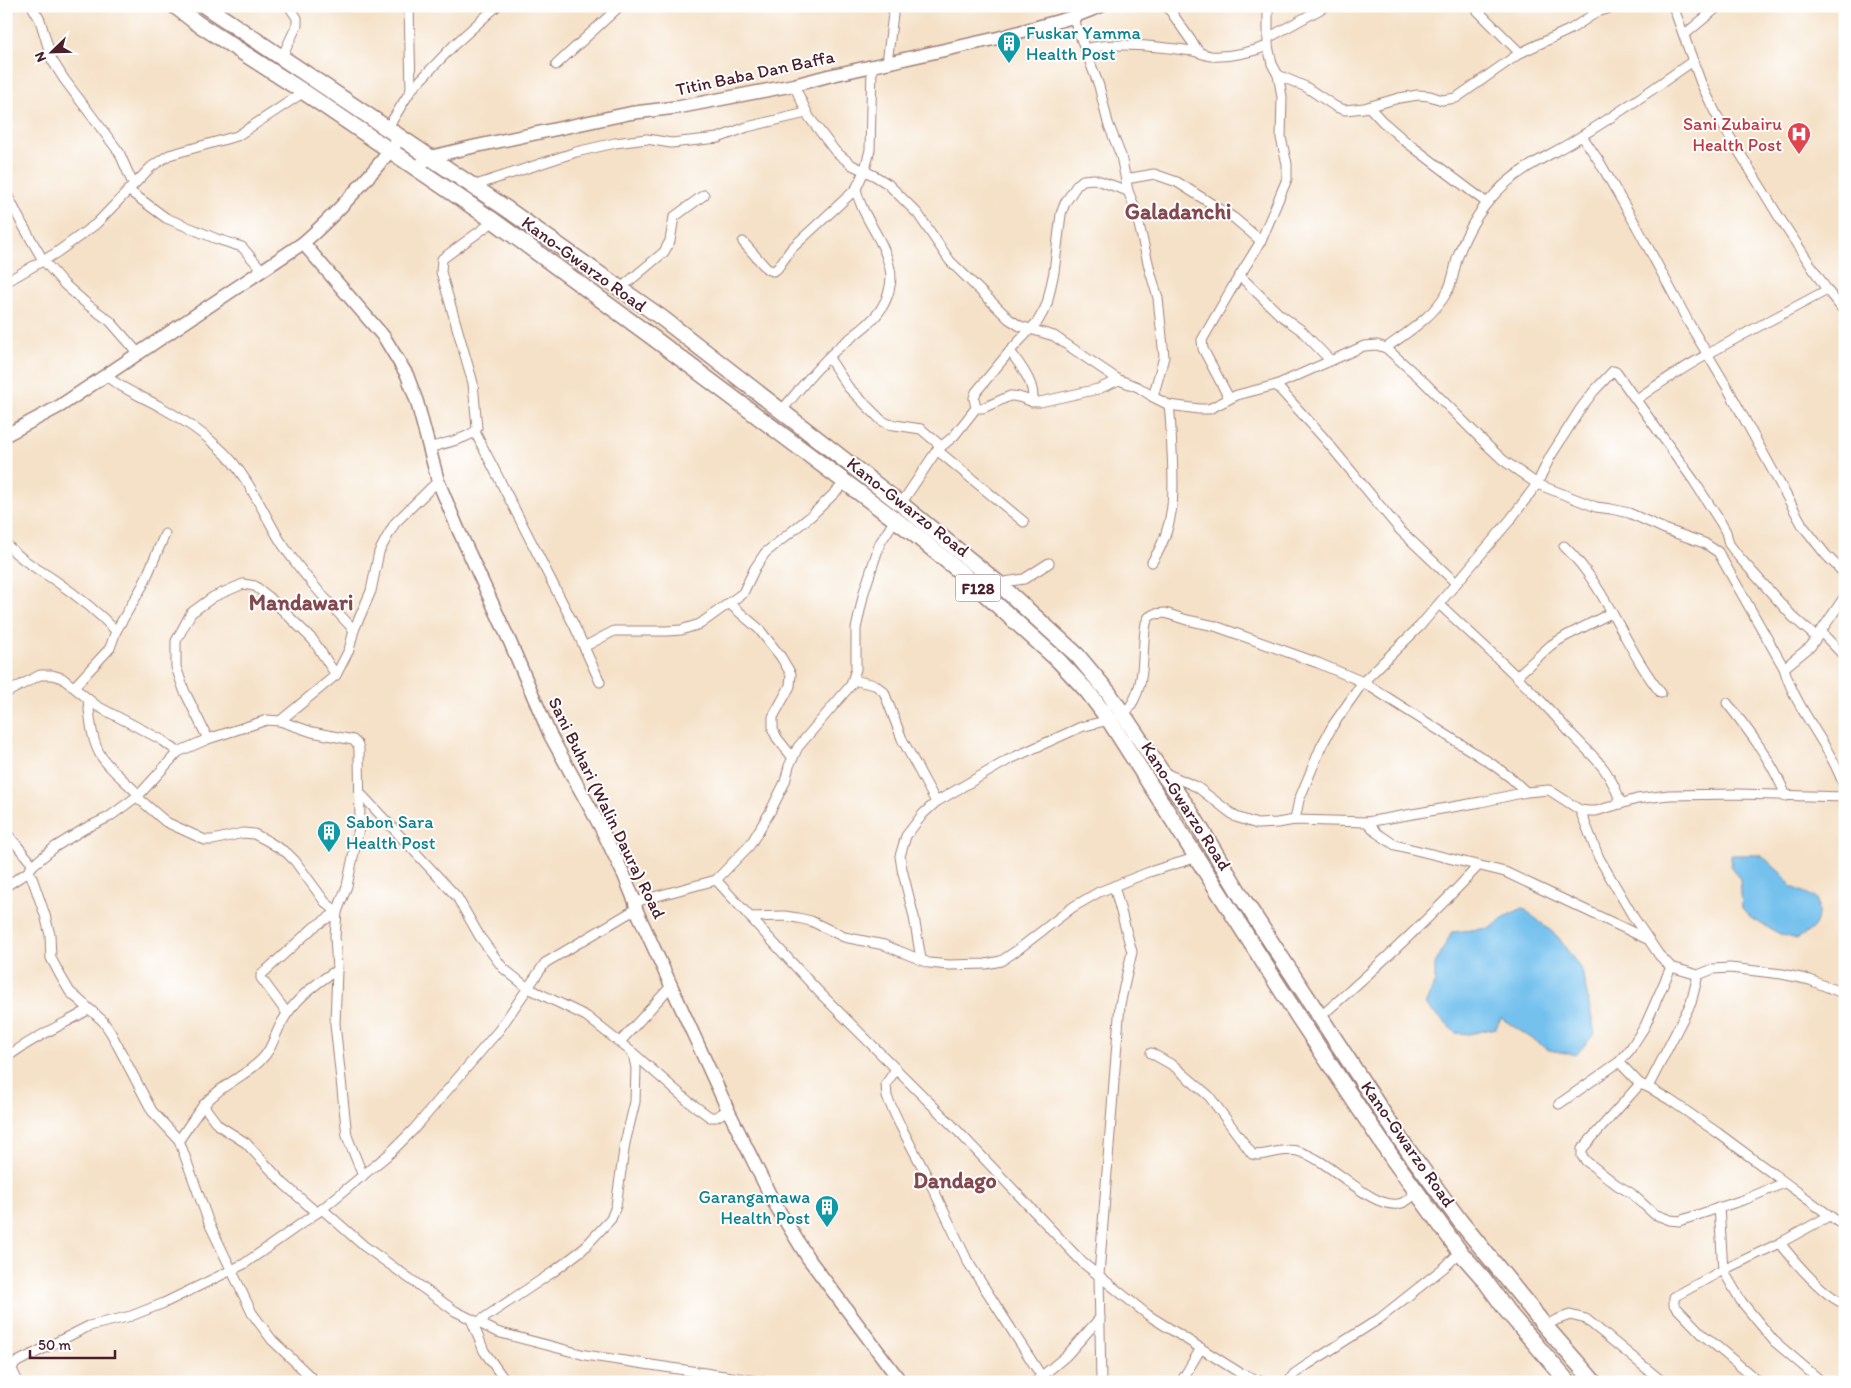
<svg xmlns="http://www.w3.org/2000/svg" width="1851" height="1388" viewBox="0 0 1851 1388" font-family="Itim,sans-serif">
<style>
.water{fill:#74c1ee;stroke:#5f708c}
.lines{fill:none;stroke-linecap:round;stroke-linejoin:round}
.street-casing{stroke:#a08079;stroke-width:11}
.secondary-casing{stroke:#a08079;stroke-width:15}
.primary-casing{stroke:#a08079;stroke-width:18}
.street{stroke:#fff;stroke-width:9}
.secondary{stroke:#fff;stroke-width:12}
.primary{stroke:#fff;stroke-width:15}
.labels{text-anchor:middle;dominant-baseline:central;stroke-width:4;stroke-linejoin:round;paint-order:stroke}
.shield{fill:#fff;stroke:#80626b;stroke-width:1}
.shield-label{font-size:16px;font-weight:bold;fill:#4a1f2b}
.culture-label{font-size:18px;fill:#0d838f;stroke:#fff;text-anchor:start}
.street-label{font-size:18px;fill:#4a1f2b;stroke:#fff}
.health-label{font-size:18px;fill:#be3a42;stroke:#fff;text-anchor:end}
.district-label{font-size:22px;font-weight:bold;fill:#83494f;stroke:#fff}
</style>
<rect width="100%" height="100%" fill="#fff"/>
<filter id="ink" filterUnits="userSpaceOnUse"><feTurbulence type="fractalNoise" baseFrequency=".02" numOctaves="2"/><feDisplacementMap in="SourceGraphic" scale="10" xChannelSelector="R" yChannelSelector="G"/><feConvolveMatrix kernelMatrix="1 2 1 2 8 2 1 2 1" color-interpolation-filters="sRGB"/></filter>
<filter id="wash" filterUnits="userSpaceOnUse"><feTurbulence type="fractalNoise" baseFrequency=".0096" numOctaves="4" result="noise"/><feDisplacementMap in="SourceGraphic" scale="20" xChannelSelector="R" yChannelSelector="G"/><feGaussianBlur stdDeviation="1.12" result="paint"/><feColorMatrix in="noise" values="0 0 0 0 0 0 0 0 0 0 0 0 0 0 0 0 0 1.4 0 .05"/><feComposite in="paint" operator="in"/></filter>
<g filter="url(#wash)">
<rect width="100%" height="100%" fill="#f5e1c7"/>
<g class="water">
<path d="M1731,855H1761L1783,875L1791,886L1817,899C1820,923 1817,928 1796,939L1782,935L1752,919L1742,908L1740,879L1731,867Z"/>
<polygon points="1523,908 1558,937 1582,971 1595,1033 1576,1055 1549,1050 1501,1018 1496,1028 1469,1034 1456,1033 1425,1005 1435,982 1435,964 1452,932 1491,928 1508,915"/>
</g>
</g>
<g filter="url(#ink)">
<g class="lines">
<g class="street-casing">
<g id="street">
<polyline points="32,6 40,20 52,60 64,79 119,152 133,184"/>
<polyline points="409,6 411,90"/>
<polyline points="1167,6 1199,52"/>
<polyline points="1473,6 1520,53"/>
<polyline points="1673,6 1701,83 1716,114 1779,217 1827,290 1845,312"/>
<polyline points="1073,17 1099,86 1108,123 1121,156 1128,191 1135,208 1150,271 1158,298 1164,357 1153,397"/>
<polyline points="1684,35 1719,6"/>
<polyline points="1268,38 1326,6"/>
<path d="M1085,49C1115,41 1162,47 1193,51C1199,52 1204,55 1211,56C1229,57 1251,52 1268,46"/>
<polyline points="282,57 297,25 297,18 289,6"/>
<polyline points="887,63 894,6"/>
<polyline points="556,65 620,6"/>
<polyline points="1278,75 1306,87 1336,107 1345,110 1364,108 1399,98 1418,95 1430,96 1442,100 1456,98 1520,53 1571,29 1597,12 1617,6"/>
<path d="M794,85L809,117L835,151L852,165L875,176L888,184L918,214L950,261L1009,319L1020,326L1054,336L1119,380L1138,387L1153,397L1169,405L1199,409H1209L1237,395L1276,385L1364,346L1377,345L1386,348C1408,332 1434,316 1447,292C1453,282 1454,270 1457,259C1465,235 1478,212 1495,194C1520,166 1553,155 1583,135C1621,112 1657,86 1693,61"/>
<polyline points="1369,107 1382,121 1405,141 1487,203"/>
<polyline points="387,129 411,90 454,45 497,6"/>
<polyline points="1582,136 1599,161 1637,227 1690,325 1727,387 1803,526 1826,555 1845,574"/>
<polyline points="1126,179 1154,174 1177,182 1234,218 1261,241"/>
<polyline points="473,186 576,152 615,143 647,139 671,143 718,138 747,127 806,113"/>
<polyline points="128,190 166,218 217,239 242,247 262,270"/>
<polyline points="6,192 21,222 43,260 64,284 88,305 110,321 139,354"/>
<polyline points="743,242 767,269 773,271 777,269 792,248 856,189 865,169 870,150 872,66"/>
<polyline points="1240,276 1279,314 1301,330 1330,360"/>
<polyline points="6,282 56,253 96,224 151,167 169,155 237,136 304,92"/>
<polyline points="621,288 664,252 670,241 674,217 704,195"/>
<path d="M1386,348L1423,381L1487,445L1503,460L1537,484L1596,507L1611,509L1629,513L1667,530L1704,543L1718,552L1784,668C1796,711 1831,745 1845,789"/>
<path d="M1010,351C1019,364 1037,385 1032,402"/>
<polyline points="829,358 848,387 881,420 888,424 921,429 941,446"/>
<path d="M106,376C124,390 139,395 159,406C179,417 201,431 218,447C246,471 262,511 281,542C302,574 328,602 354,630"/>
<polyline points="1276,385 1323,437 1400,530 1456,583"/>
<polyline points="1229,398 1203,349 1202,340 1232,288 1261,241 1287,179 1287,164 1281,138 1282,97 1280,85 1278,75 1272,64 1268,46 1268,6"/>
<path d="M1637,399C1697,356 1763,325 1827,290"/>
<path d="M976,408H983L1010,396C1021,395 1029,403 1040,402L1098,389L1119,380"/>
<path d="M782,410C799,390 816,368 836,350C850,337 870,326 881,309C888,298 893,282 890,269C884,238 862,218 856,189"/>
<polyline points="475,432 574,625 600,682"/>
<path d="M429,448C441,444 473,438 477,428L473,383L441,272L442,259L494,221"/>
<polyline points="937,450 1024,522"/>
<polyline points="901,504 937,450 954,436 976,408 974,398 976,392 1010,351 1038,321 1043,312 1047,304 1054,272 1061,214 1065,203 1077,185 1083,180 1094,179 1128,191"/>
<path d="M6,544C20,559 36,568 53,579C75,594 98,612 116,631"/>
<path d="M1564,546C1607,587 1624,647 1661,693"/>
<path d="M1152,562C1176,526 1174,491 1172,451C1171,435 1171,420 1169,405"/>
<polyline points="998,583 1024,579 1049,563"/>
<polyline points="730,604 759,629 781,657 791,674 790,686 773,717 773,730 777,738 793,758"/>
<path d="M1439,604C1482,644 1526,683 1565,727C1590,755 1609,765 1621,804"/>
<polyline points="1820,631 1845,657"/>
<polyline points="584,647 614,631 667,631 681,630 700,624 743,593 755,568 765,553 811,516 846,482"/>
<polyline points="1784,668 1811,646 1845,596"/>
<polyline points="1517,676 1551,645 1566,636 1611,613"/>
<polyline points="853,680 875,685 884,692 902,739 936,802"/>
<polyline points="74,687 110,648 116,631 143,585 165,534"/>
<polyline points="6,693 40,675 52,675 62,678 97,706 162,740 178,752"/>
<path d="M88,699C90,717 91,740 101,756C111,771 127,782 139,795"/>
<path d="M1727,703C1750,732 1772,761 1786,796"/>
<path d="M1124,715C1149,685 1140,658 1146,623L1149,617L1154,614L1165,613L1187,620L1215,626L1318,663L1363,682L1492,764L1511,778L1526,792"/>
<polyline points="280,721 336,675 349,650 354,630 371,591 379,552 387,537 395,523 438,481"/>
<polyline points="208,739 184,690 176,667 176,641 191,613 213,597 243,584 255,586 269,597 313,640 336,675"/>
<polyline points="1163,772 1197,787 1236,817 1257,824 1277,823 1295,820 1367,822 1481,802 1526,792 1549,790 1580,810 1588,811 1596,811 1637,799 1669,795 1738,794 1845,797"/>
<polyline points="360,793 457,897 480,937 503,968 528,988 586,1016 633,1053 688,1101 710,1117 716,1117 728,1110"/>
<polyline points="137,797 166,822 205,840 213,840 243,833 254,834 266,840 287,853 295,861 325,902 337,912 314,927 261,975 261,978 287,1013"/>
<polyline points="1580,810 1599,858 1634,918 1659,955 1671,967 1698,975 1713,969 1730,968 1782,974 1810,980 1845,994"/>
<polyline points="1295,820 1299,800 1321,747 1333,725 1363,682 1420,626 1510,520 1537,484 1550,457 1581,408 1594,391 1613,371 1616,372 1694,481 1721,523 1726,532 1729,544 1739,557 1793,617 1816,637"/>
<polyline points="1367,822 1377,833 1395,845 1505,872 1647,939"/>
<polyline points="6,832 33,865"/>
<polyline points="28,872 31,875 45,915 50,935 51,958 60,975 70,992 103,1021 111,1033 152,1111 179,1140 209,1223 252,1313 272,1340 316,1382"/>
<polyline points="716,880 818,991 953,1126 1083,1263 1148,1315 1240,1373 1263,1382"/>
<polyline points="6,886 28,872 33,865 55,847 84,829 109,817 139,795 178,752 208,739 267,720 280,721 312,732 353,740 358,745 359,750 360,823 347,886 337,912 335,936 337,970 335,1024 347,1136 363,1176"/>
<polyline points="635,902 716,880 750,845 770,812 785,782 789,766 798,747 851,685 856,669 856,629 864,592 880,543 895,520"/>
<polyline points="750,917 784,916 798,918 811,921 844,937 884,945 929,963 949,965 986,964 1001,961 1016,951 1073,907 1099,892 1149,872 1198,857"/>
<polyline points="921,959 914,917 902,869 900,856 906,836 923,814 936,802 1008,760 1081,727 1109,720"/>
<path d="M1320,1017C1375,969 1429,920 1478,866"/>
<polyline points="620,1042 672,985"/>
<path d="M1151,1053L1174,1066L1209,1096L1252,1154C1264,1158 1281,1147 1297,1151C1331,1159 1368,1208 1398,1204C1406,1203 1411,1197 1417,1192"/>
<path d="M6,1058C31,1038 61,1026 88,1010"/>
<polyline points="1619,1062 1640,1084 1648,1087 1670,1100 1718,1133 1845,1227"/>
<polyline points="896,1069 886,1084 887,1097 900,1125 927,1176 968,1262 1042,1377"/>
<polyline points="1640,1084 1582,1149 1582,1156 1586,1161 1617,1185 1631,1193 1654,1214 1670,1220 1679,1221 1746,1199 1784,1183"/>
<polyline points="1648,1087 1691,1003 1698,975"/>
<polyline points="1559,1104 1619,1062 1629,1051 1645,1026 1671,967"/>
<polyline points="203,1105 218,1125 246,1143 284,1184 317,1213"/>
<path d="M179,1140C190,1125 200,1106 214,1095C228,1082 246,1075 260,1061C272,1050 274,1036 282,1022C294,1000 316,983 337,970"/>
<polyline points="1719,1207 1723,1270 1741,1301 1774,1341 1822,1382"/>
<polyline points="322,1209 364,1246 455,1311 497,1332 585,1355 764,1382"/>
<path d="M1780,1243C1795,1262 1822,1295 1845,1304"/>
<polyline points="471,1319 484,1351 506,1382"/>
<polyline points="478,1322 553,1272 582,1250 611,1219 616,1206 625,1143 635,1102 636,1068 633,1053"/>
<polyline points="1545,1326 1556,1320 1570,1315 1586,1319 1663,1382"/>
<polyline points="11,1367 18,1382"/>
<polyline points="6,1373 17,1362 89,1326 131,1316 164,1303 244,1264 322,1209 389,1154 414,1129 499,1030 545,963 636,909"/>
<polyline points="1035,1382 1066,1356 1100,1318"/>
<polyline points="1101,1382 1099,1275 1120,1004 1132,952 1114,886"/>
<polyline points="1181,1382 1201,1348"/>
<polyline points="1288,1382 1294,1374 1307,1365 1379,1319 1446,1266 1460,1252"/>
<polyline points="1759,1382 1701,1333 1674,1305 1674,1297 1723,1270 1780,1243 1829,1216"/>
</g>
</g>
<g class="secondary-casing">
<g id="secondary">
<polyline points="416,168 430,157 472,147 631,113 680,107 794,85 828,76 998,38 1073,17 1101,6"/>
<polyline points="303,243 384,337 407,375 417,402 438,481 458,529 510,642 550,735 600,826 624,875 635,902 636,909 728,1110 773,1201 808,1258 901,1382"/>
<path d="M6,435L60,406L303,243C339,212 371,175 401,137"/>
</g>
</g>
<g class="primary-casing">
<g id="primary">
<polyline points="175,6 197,23 304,92 494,221 652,337 913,533 963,574 1059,661 1088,692 1109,720 1299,1018 1393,1159 1460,1252 1483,1278 1507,1311 1568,1382"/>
<polyline points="205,6 504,207 662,318 901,504 998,583 1077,655 1108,692 1161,771 1188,808 1243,899 1400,1139 1460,1221 1545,1326 1594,1382"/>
</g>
</g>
<use href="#street" class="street"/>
<use href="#secondary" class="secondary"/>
<use href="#primary" class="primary"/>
</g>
</g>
<defs>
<g id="building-pin" transform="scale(1.25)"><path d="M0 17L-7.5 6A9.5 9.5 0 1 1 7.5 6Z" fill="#0f9aa8" stroke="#fff"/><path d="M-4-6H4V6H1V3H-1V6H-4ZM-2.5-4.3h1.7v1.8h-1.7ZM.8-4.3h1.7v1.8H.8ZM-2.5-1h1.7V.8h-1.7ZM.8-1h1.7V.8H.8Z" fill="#fff"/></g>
<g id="hospital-pin" transform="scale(1.25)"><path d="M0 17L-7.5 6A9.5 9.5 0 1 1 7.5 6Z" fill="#e0444e" stroke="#fff"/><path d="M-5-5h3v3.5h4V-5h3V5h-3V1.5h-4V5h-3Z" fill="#fff"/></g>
</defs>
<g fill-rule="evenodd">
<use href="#building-pin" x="1009" y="43"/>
<use href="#hospital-pin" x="1799" y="134"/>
<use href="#building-pin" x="329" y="832"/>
<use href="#building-pin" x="827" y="1207"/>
</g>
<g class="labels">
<rect class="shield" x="955.5" y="574.5" width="45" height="27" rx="4"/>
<g class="shield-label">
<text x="978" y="588">F128</text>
</g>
<g class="culture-label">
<text x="1026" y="33">Fuskar Yamma<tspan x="1026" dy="21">Health Post</tspan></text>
<text x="346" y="822">Sabon Sara<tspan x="346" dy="21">Health Post</tspan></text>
<text x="810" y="1197" text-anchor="end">Garangamawa<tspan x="810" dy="21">Health Post</tspan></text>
</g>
<g class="street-label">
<text transform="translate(755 73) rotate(-12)">Titin Baba Dan Baffa</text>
<text transform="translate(584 264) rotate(36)">Kano-Gwarzo Road</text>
<text transform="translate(908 507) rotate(38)">Kano-Gwarzo Road</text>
<text transform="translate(1186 806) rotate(57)">Kano-Gwarzo Road</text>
<text transform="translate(607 808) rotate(64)">Sani Buhari (Walin Daura) Road</text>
<text transform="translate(1408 1144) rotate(55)">Kano-Gwarzo Road</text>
</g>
<g class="health-label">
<text x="1782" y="124">Sani Zubairu<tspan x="1782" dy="21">Health Post</tspan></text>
</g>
<g class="district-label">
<text x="1178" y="211">Galadanchi</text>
<text x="301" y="602">Mandawari</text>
<text x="955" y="1180">Dandago</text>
</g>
</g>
<rect width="1851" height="1388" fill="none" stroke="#fff" stroke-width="25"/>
<g transform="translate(52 52) rotate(247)" stroke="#ffffff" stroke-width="4" paint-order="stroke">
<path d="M0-4L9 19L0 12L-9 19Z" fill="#4a1f2b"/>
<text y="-8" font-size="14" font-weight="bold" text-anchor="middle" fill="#4a1f2b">N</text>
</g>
<path d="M30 1350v8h85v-8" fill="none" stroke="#4a1f2b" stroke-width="2.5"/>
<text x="38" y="1350" font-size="15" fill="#4a1f2b" stroke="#ffffff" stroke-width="4" paint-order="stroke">50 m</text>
</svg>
